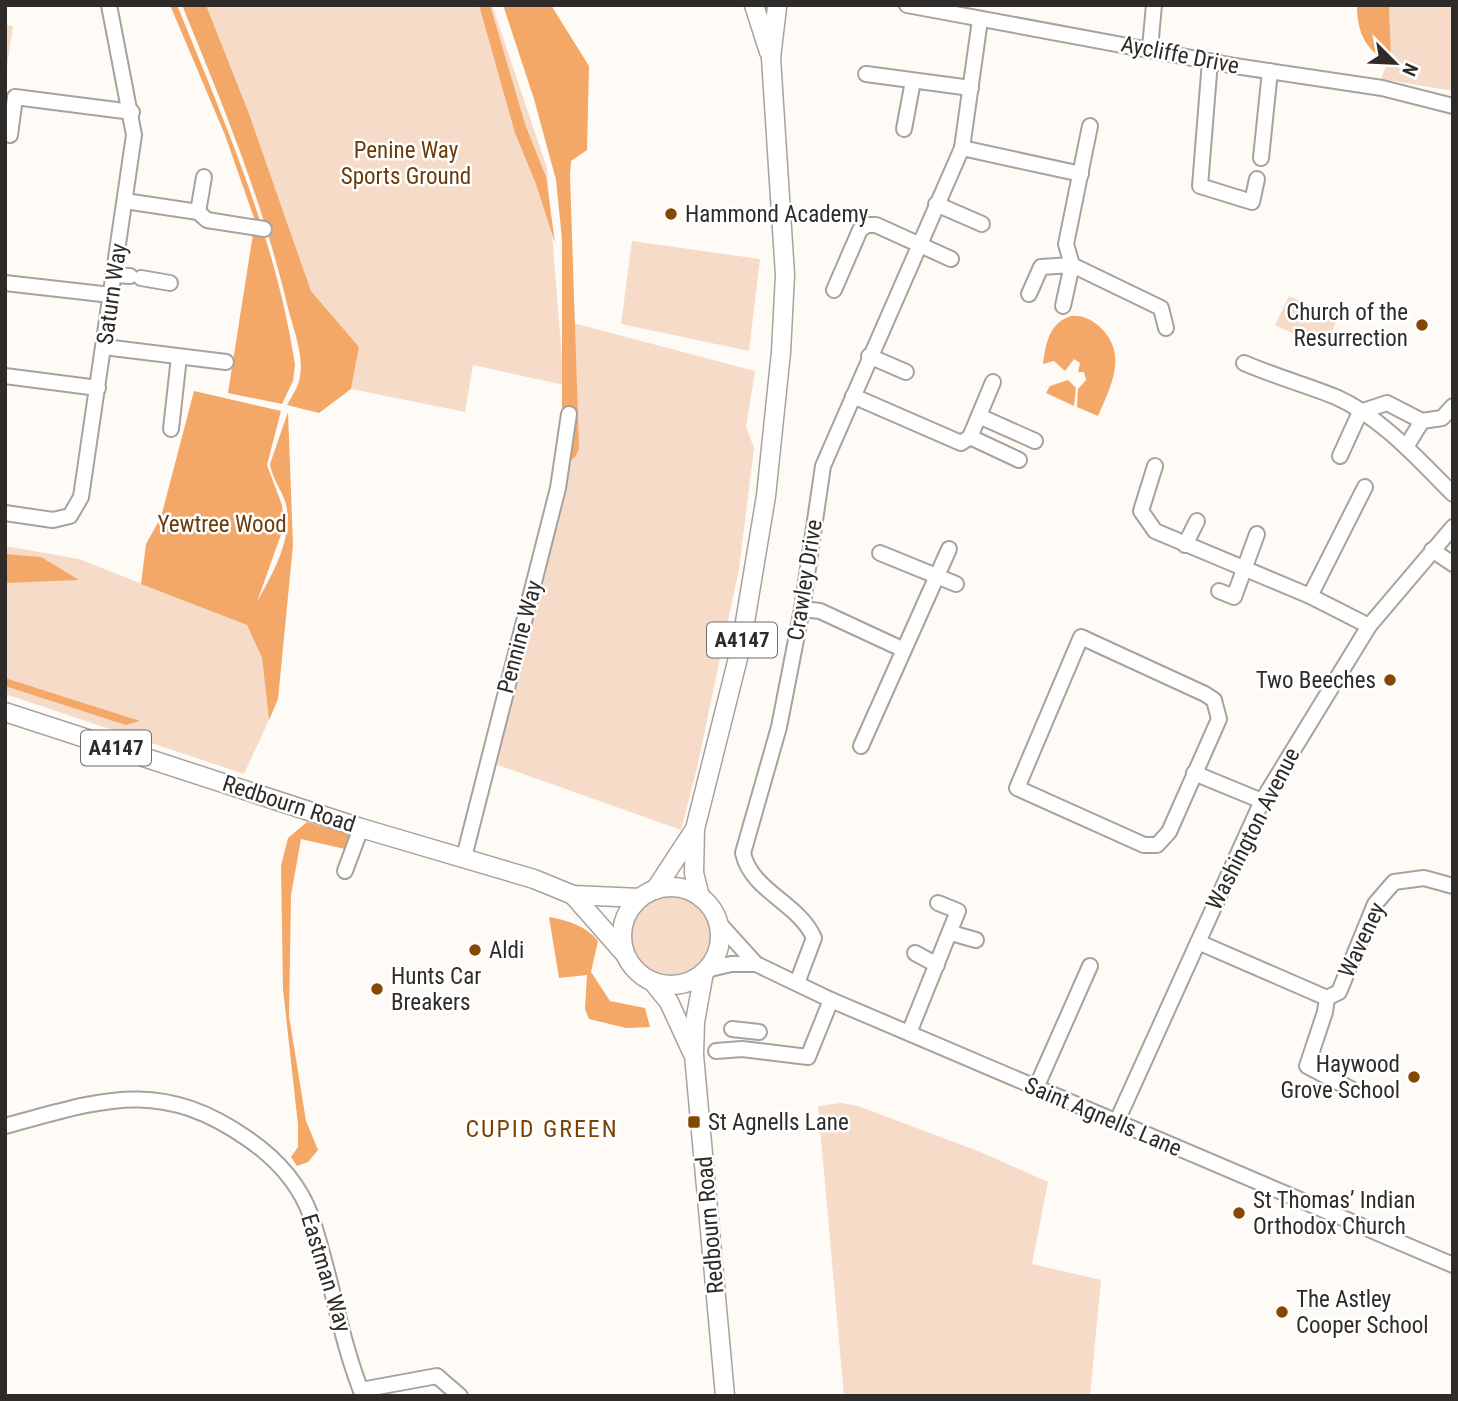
<svg xmlns="http://www.w3.org/2000/svg" width="1458" height="1401" viewBox="0 0 1458 1401" font-family="'Roboto Condensed',sans-serif">
<style>
.green{fill:#f6dcc8}
.forest{fill:#f3a868}
.lines{fill:none;stroke-linecap:round;stroke-linejoin:round}
.minor-casing{stroke:#a9a29c;stroke-width:18}
.major-casing{stroke:#a9a29c;stroke-width:21}
.minor{stroke:#fff;stroke-width:14}
.major{stroke:#fff;stroke-width:18}
.poi-dot{fill:#844802;stroke:#fff;stroke-width:2.5}
.labels{text-anchor:middle;dominant-baseline:central;stroke-width:5;stroke-linejoin:round;paint-order:stroke}
.shield{fill:#fff;stroke:#6d6b69;stroke-width:2}
.shield-label{font-size:21px;font-weight:bold;fill:#2e2b29}
.street-label{font-size:23px;fill:#2e2b29;stroke:#fff}
.park-label{font-size:23px;fill:#6b3b08;stroke:#fff}
.poi-label{font-size:23px;fill:#2e2b29;stroke:#fff;text-anchor:start}
.neighbourhood-label{font-size:24px;letter-spacing:2px;fill:#794306;stroke:#fff}
</style>
<rect width="100%" height="100%" fill="#fefaf6"/>
<g class="green">
<polygon points="206,5 492,5 547,168 564,385 473,365 465,412 351,389 359,347 311,291 248,111"/>
<polygon points="1389,5 1453,5 1453,91 1381,79 1391,54"/>
<polygon points="5,25 13,26 5,79"/>
<polygon points="632,241 760,259 749,351 621,324"/>
<polygon points="1289,296 1338,318 1324,348 1275,325"/>
<polygon points="573,323 755,371 746,427 754,448 739,569 697,768 681,830 495,764 564,490"/>
<polygon points="5,546 79,559 247,625 262,658 269,720 244,774 5,694"/>
<circle cx="672" cy="936" r="42"/>
<polygon points="841,1103 858,1106 978,1151 1048,1182 1032,1264 1101,1280 1090,1396 844,1396 818,1106"/>
</g>
<g class="forest">
<path d="M170,5H177C225,123 276,239 295,365L293,381L282,404L228,393L255,221L225,135Z"/>
<path d="M182,5H206L248,111L311,291L359,347L351,389L319,413L287,405C292,396 299,386 300,376C304,355 293,328 288,308C262,199 224,108 182,5Z"/>
<polygon points="479,5 490,5 525,124 546,177 555,243 536,184 515,133"/>
<polygon points="503,5 551,5 589,66 587,150 571,161 570,175 579,448 576,456 570,461 572,448 562,446 562,239 556,180 534,99"/>
<path d="M1357,5H1389L1391,54H1376C1361,41 1357,25 1357,5Z"/>
<path d="M1071,316C1083,315 1092,320 1101,328C1128,355 1111,386 1098,416L1077,407L1078,389L1086,380L1084,372H1078L1080,363L1074,359L1065,371L1054,361L1043,364C1046,343 1049,323 1071,316Z"/>
<polygon points="1068,380 1076,388 1074,406 1046,393 1050,386"/>
<path d="M194,391L281,411L267,465L282,505L284,526L257,602C272,575 294,537 286,504C282,490 272,479 270,464L288,412L293,545L278,699L269,720L262,658L247,625L141,584L146,544L161,517Z"/>
<polygon points="5,554 41,557 79,580 5,583"/>
<polygon points="5,678 140,721 126,725 5,686"/>
<polygon points="307,822 350,835 345,849 301,839 291,895 289,1016 306,1121 318,1150 308,1162 297,1166 291,1157 298,1147 298,1125 283,989 281,866 288,838"/>
<path d="M549,917C567,920 586,926 598,941L591,972L610,1001L645,1008L650,1027L626,1028L589,1019L585,1009L587,975L559,978Z"/>
</g>
<g class="lines">
<g class="minor-casing">
<g id="minor">
<polyline points="907,5 1235,66 1382,88 1453,106"/>
<polyline points="1150,48 1154,5"/>
<polyline points="1210,61 1200,186 1252,202 1257,179"/>
<polyline points="866,74 971,88"/>
<polyline points="1090,126 1066,244 1072,265 1161,308 1166,328"/>
<polyline points="904,129 913,81"/>
<polyline points="10,135 15,97 132,112"/>
<polyline points="962,148 1081,174"/>
<polyline points="1261,158 1270,71"/>
<polyline points="125,201 198,212 207,220 264,229"/>
<polyline points="936,204 982,224"/>
<polyline points="198,212 204,177"/>
<polyline points="114,275 130,276"/>
<polyline points="141,278 170,283"/>
<polyline points="5,283 111,295"/>
<polyline points="834,290 860,230 867,225 876,225 951,259"/>
<polyline points="1029,294 1041,267 1072,265 1063,306"/>
<polyline points="104,347 226,362"/>
<polyline points="869,356 906,372"/>
<path d="M1244,363C1274,376 1306,385 1336,397C1381,417 1419,460 1453,494"/>
<polyline points="5,376 98,388"/>
<polyline points="853,396 961,443 970,437 1019,460"/>
<polyline points="979,416 1035,441"/>
<polyline points="1422,421 1442,418 1453,406"/>
<polyline points="171,429 179,357"/>
<polyline points="970,437 993,382"/>
<polyline points="1340,456 1360,412 1387,403 1422,421 1406,447"/>
<polyline points="1155,466 1141,511 1155,531 1310,596 1369,626"/>
<polyline points="5,513 53,520 70,516 81,497 134,135 109,5"/>
<polyline points="1185,545 1197,521"/>
<polyline points="1432,550 1453,564"/>
<polyline points="880,553 956,584"/>
<polyline points="1219,591 1234,597 1257,534"/>
<polyline points="1310,596 1365,487"/>
<polyline points="802,609 820,611 902,649"/>
<polygon points="1081,637 1205,694 1214,700 1219,719 1169,832 1157,845 1144,845 1017,788"/>
<polyline points="861,746 949,549"/>
<polyline points="1194,773 1262,801"/>
<polyline points="464,857 558,488 569,414"/>
<polyline points="345,871 361,828"/>
<polyline points="717,921 756,964 831,1000 1453,1265"/>
<polyline points="951,933 976,940"/>
<polyline points="1198,942 1327,998 1339,992 1375,904 1394,882 1424,878 1453,886"/>
<polyline points="915,953 937,965"/>
<polyline points="706,970 731,964 756,964"/>
<path d="M797,983L814,938C799,903 751,891 743,853L779,727L802,609L823,466L962,148L980,20"/>
<polyline points="1327,998 1325,1012 1307,1066 1351,1089"/>
<polyline points="732,1029 759,1032"/>
<polyline points="909,1033 958,911 938,903"/>
<polyline points="716,1051 742,1049 808,1057 831,1000"/>
<polyline points="1036,1088 1090,966"/>
<polyline points="1117,1121 1262,801 1369,626 1453,527"/>
<path d="M5,1126C102,1100 159,1077 248,1139C277,1159 299,1183 311,1216C331,1275 340,1339 363,1396"/>
<polyline points="361,1390 437,1376 460,1396"/>
</g>
</g>
<g class="major-casing">
<g id="major">
<polyline points="754,5 769,52"/>
<polyline points="5,712 361,828 534,879 573,895 640,898"/>
<circle cx="671" cy="936" r="49"/>
<polyline points="655,890 693,832"/>
<polyline points="573,895 624,953"/>
<polyline points="700,897 694,873 695,829 741,646 766,496 781,352 785,275 771,58 777,7"/>
<polyline points="704,972 695,1022 694,1055 725,1396"/>
<polyline points="652,981 669,1002 692,1052"/>
</g>
</g>
<use href="#minor" class="minor"/>
<use href="#major" class="major"/>
</g>
<g class="poi-dot">
<circle cx="671" cy="214" r="7"/>
<circle cx="1422" cy="325" r="7"/>
<circle cx="1390" cy="680" r="7"/>
<circle cx="475" cy="950" r="7"/>
<circle cx="377" cy="989" r="7"/>
<circle cx="1414" cy="1077" r="7"/>
<rect x="687" y="1115" width="14" height="14" rx="3.5"/>
<circle cx="1239" cy="1213" r="7"/>
<circle cx="1282" cy="1312" r="7"/>
</g>
<g class="labels">
<g class="shield">
<rect x="707" y="622.5" width="70" height="35" rx="5"/>
<rect x="81" y="730.5" width="70" height="35" rx="5"/>
</g>
<g class="shield-label">
<text x="742" y="640">A4147</text>
<text x="116" y="748">A4147</text>
</g>
<g class="street-label">
<text transform="translate(1180 55) rotate(11)">Aycliffe Drive</text>
<text transform="translate(112 294) rotate(-82)">Saturn Way</text>
<text transform="translate(805 580) rotate(-81)">Crawley Drive</text>
<text transform="translate(520 637) rotate(-75)">Pennine Way</text>
<text transform="translate(289 804) rotate(18)">Redbourn Road</text>
<text transform="translate(1253 829) rotate(-63)">Washington Avenue</text>
<text transform="translate(1362 940) rotate(-65)">Waveney</text>
<text transform="translate(1103 1117) rotate(23)">Saint Agnells Lane</text>
<text transform="translate(710 1225) rotate(-95)">Redbourn Road</text>
<text transform="translate(326 1273) rotate(73)">Eastman Way</text>
</g>
<g class="park-label">
<text x="406" y="150">Penine Way<tspan x="406" dy="26">Sports Ground</tspan></text>
<text x="222" y="524">Yewtree Wood</text>
</g>
<g class="poi-label">
<text x="685" y="214">Hammond Academy</text>
<text x="1408" y="312" text-anchor="end">Church of the<tspan x="1408" dy="26">Resurrection</tspan></text>
<text x="1376" y="680" text-anchor="end">Two Beeches</text>
<text x="489" y="950">Aldi</text>
<text x="391" y="976">Hunts Car<tspan x="391" dy="26">Breakers</tspan></text>
<text x="1400" y="1064" text-anchor="end">Haywood<tspan x="1400" dy="26">Grove School</tspan></text>
<text x="708" y="1122">St Agnells Lane</text>
<text x="1253" y="1200">St Thomas’ Indian<tspan x="1253" dy="26">Orthodox Church</tspan></text>
<text x="1296" y="1299">The Astley<tspan x="1296" dy="26">Cooper School</tspan></text>
</g>
<g class="neighbourhood-label">
<text x="542" y="1129">CUPID GREEN</text>
</g>
</g>
<rect width="1458" height="1401" fill="none" stroke="#2e2b29" stroke-width="14"/>
<g transform="translate(1395 63) rotate(114)" stroke="#ffffff" stroke-width="5" paint-order="stroke">
<path d="M0-5L12 26L0 18L-12 26Z" fill="#2e2b29"/>
<text y="-10" font-size="19" font-weight="bold" text-anchor="middle" fill="#2e2b29">N</text>
</g>
</svg>
